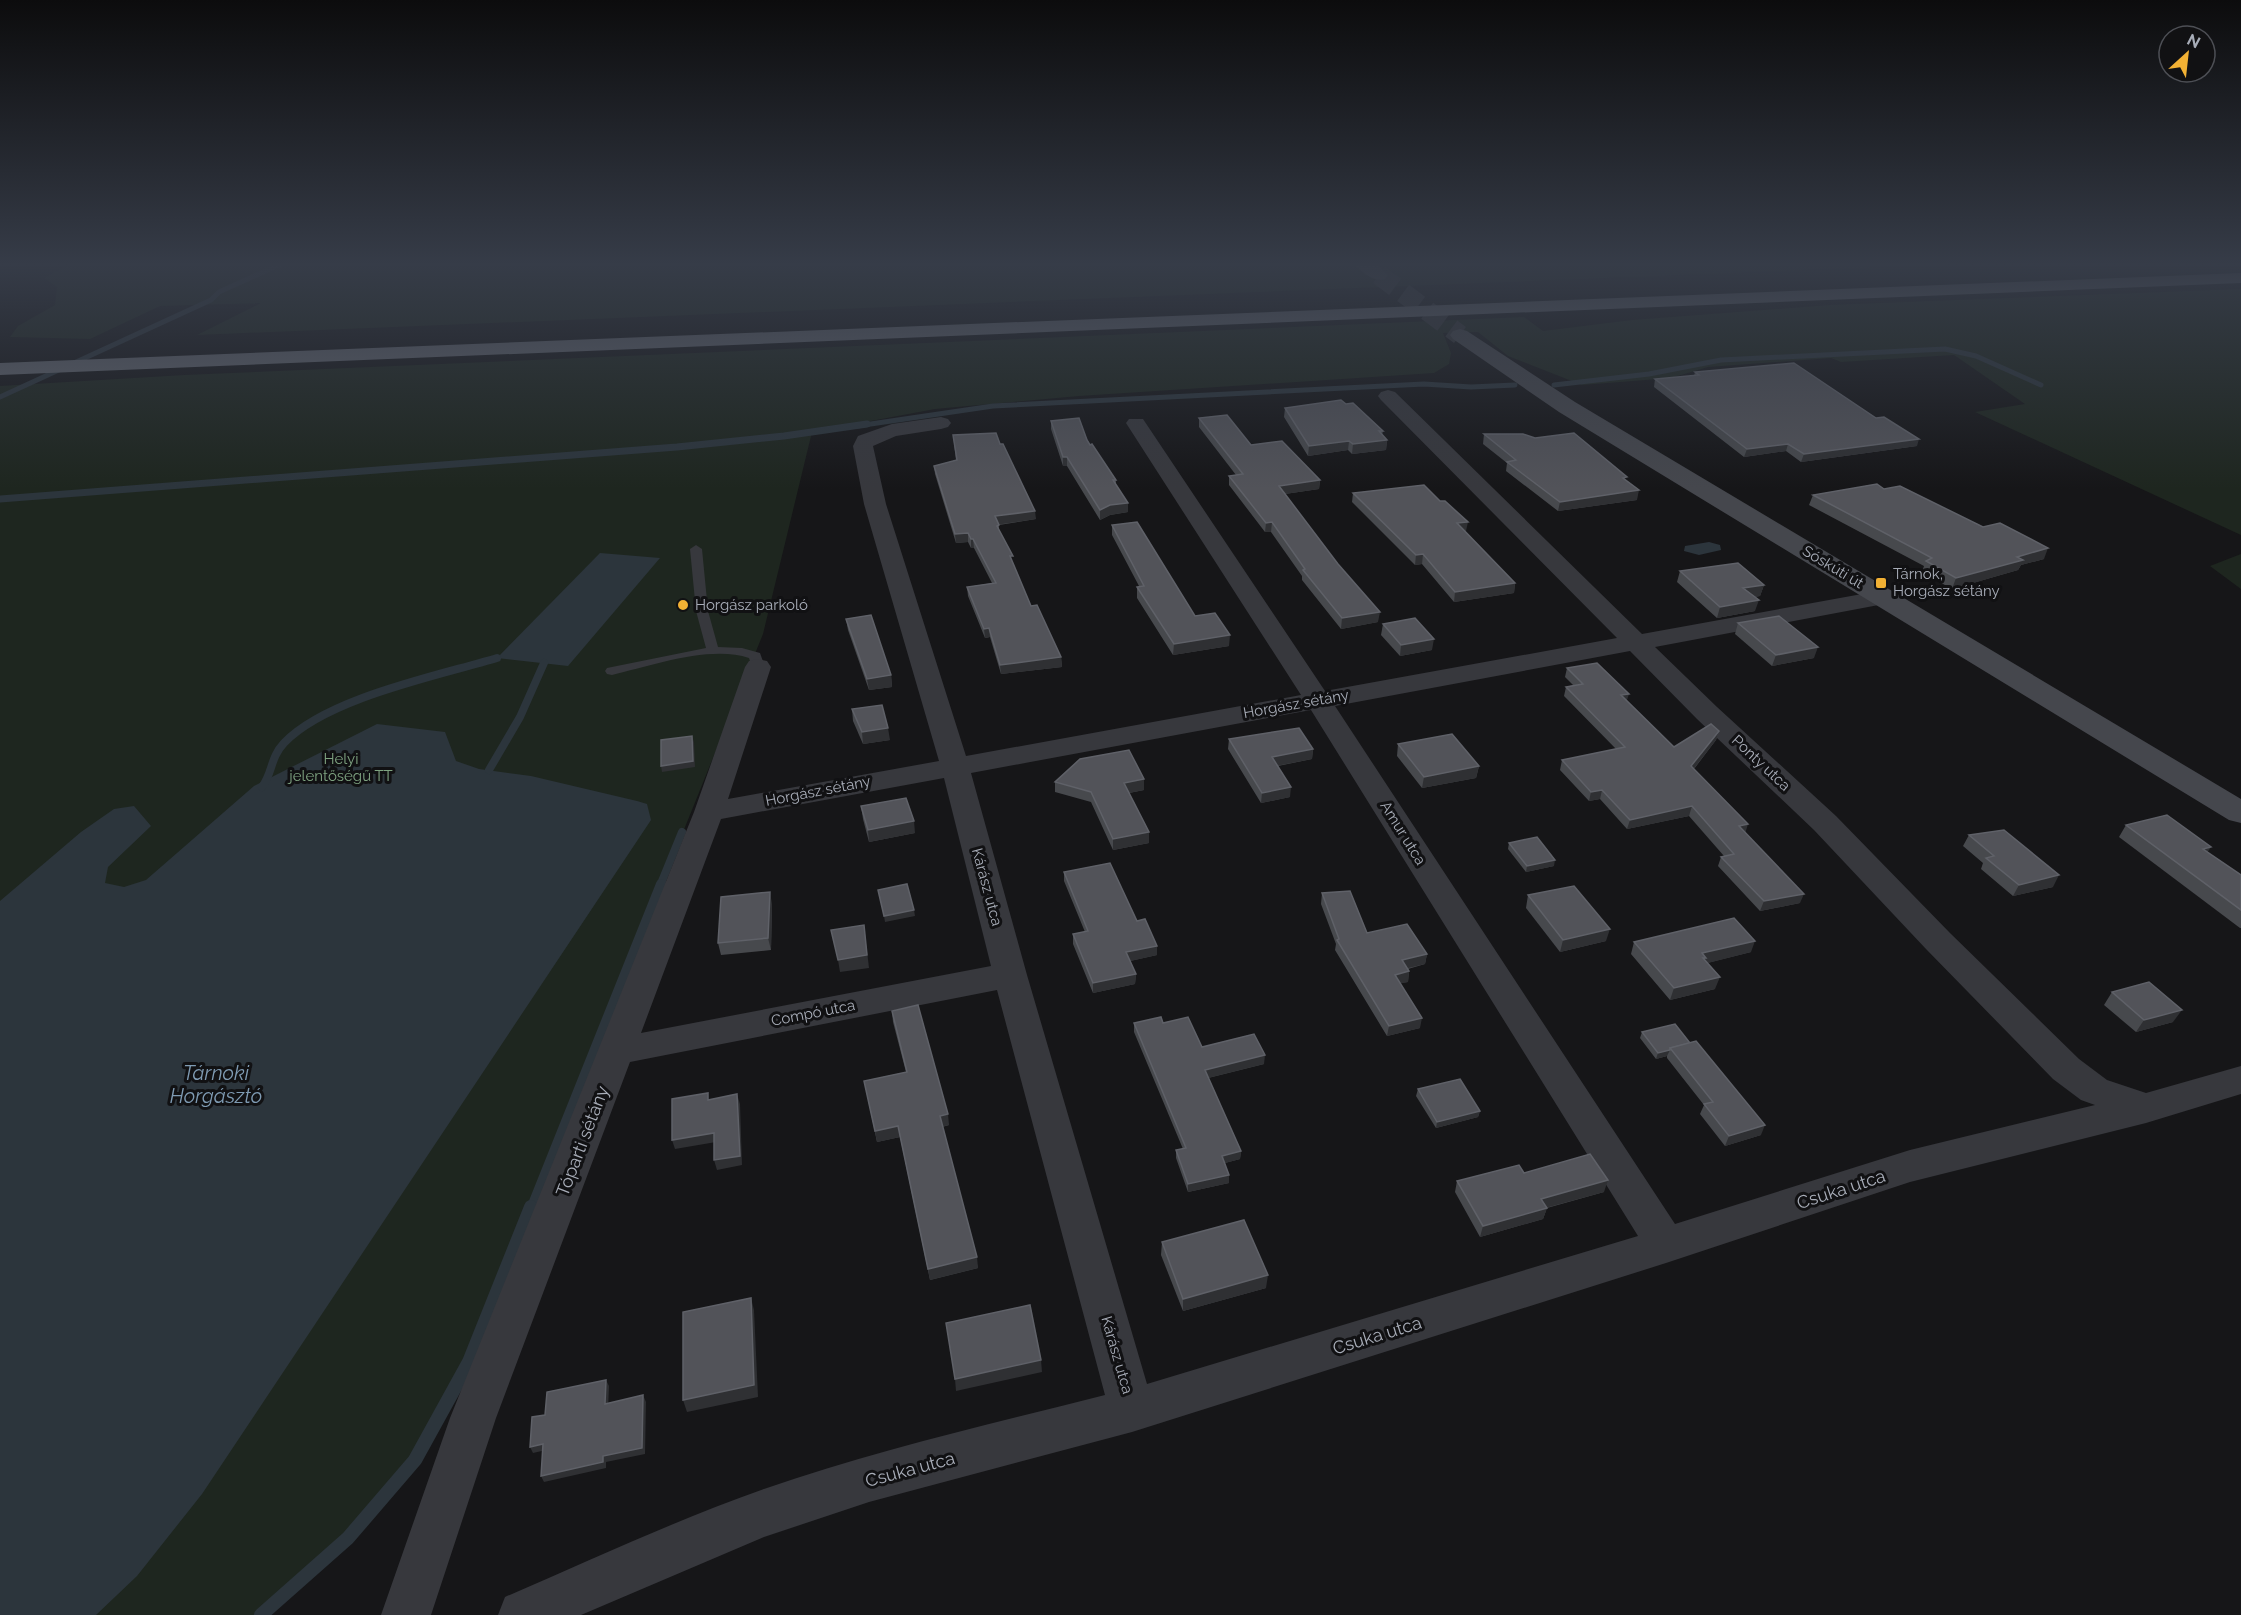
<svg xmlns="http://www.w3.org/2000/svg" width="2241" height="1615" viewBox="0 0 2241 1615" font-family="Raleway,sans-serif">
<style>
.green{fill:#1e261f}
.water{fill:#2c353c}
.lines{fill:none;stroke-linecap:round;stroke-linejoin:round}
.stream-far4{stroke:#2c353c;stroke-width:5}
.stream-far3{stroke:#2c353c;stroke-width:7}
.stream-far2{stroke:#2c353c;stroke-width:8}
.stream-far1{stroke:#2c353c;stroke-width:10}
.stream{stroke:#2c353c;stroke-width:14}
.secondary-tunnel{stroke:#333438;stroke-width:20;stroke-dasharray:20 10;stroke-linecap:butt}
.lane{fill:#37383d;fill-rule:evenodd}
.street{fill:#37383d;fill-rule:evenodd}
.secondary{fill:#45474d;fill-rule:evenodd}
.highway{fill:#63666e;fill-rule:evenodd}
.wall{fill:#47494d}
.shaded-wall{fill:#2f3033}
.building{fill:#525359;stroke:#5f6168;stroke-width:1.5}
.poi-dot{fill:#f2b134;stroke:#111113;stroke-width:2}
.labels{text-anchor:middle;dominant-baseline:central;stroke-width:6;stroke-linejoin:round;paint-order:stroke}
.street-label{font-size:15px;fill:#a8adb8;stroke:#111113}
.poi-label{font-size:15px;fill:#a8adb8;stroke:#111113;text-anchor:start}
.park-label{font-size:15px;fill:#7fa381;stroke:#111113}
.near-street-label{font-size:18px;fill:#a8adb8;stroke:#111113}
.near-water-label{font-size:20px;font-style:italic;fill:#7f9bb3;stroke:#111113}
</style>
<rect width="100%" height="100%" fill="#161618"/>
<g class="green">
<polygon points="72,263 1977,263 197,335 261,303 160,306 90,339 10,337 18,326 55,305 57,287 44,278"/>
<polygon points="2241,289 2241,535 1975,412 2025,404 1954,355 1841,362 1831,358 1708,367 1671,378 1582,385 1508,356 1478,332 1443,333 1451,353 1449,364 1434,373 1079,396 935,409 812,432 763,634 469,1362 415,1460 348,1538 261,1615 0,1615 0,386 184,375 1524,317 1543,331 1632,320 1829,305"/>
<polygon points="2241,554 2241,589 2210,566"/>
</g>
<g class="water">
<polygon points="1709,542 1720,545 1721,550 1699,555 1684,551 1685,546"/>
<polygon points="600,553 660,558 568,666 497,658"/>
<polygon points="377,724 445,732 456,761 479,769 531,776 637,801 647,804 651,820 202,1494 137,1576 96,1615 0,1615 0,901 81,832 114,809 134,806 151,826 108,867 105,883 124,887 146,880 254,786"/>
</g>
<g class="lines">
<g class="stream-far4">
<polyline points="1554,385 1649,374 1721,360 1945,349 1976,356 2041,385"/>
<polyline points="0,397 211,300 219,292 283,263"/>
<polyline points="857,426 993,406 1424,384 1471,387 1515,385"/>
</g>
<polyline class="stream-far3" points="0,499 677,447 784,436 867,424"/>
<g class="stream-far2">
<polyline points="489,770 520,717 544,663"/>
<path d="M262,787C273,772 270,758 284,743C327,698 437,676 497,658"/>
<polyline points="660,886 682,832"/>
</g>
<polyline class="stream-far1" points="531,1209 661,884"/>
<polyline class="stream" points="261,1615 348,1538 415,1460 469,1362 531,1207"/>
<polyline class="secondary-tunnel" points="1379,275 1460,335"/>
<path class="lane" d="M696,545L702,549L708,611L718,647L742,648L760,653L765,667L763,670H753L749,658C710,645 651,666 612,675L607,674L605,671L607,668L706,648L696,611L690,549Z"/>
<path class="street" d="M1388,390L1395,392L1642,634L1884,590L1893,592L1896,597L1893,602L1884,604L1655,647L1717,707L1836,816L1950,933L2079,1059L2107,1080L2146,1093L2241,1066V1094L2146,1123L1910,1182L1666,1263L1132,1432L869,1502L764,1537L581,1615H498L505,1597C591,1560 676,1520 764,1489C876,1450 991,1424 1105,1395L997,990L630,1062L496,1418L431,1615H381L450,1418L694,812L745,667L749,661L758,659L767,661L771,667L728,799L939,761L864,504L853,446L858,436L892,424L941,417L948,419L951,423L948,427L941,429L896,436L873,446L886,504L966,756L1301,695L1126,423L1129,419H1143L1325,691L1617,638L1381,400L1378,396L1381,392ZM1630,651L1697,719L1814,830L1926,949L2053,1079L2081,1100L2095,1105L1910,1150L1675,1224L1335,706ZM1311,710L1638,1236L1147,1384L1027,975L971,773ZM944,778L991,966L641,1033L721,819Z"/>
<g class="secondary">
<path d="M1354,263H1375L1388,275L1385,279C1373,282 1362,273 1354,263Z"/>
<polygon points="1460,329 1467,331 1575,402 2241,799 2241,823 2229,820 1559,412 1453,339 1450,335 1453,331"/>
</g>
<polygon class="highway" points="2241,273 2241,283 0,375 0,363"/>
</g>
<g class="wall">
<polygon points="1695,372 1917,446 1801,462 1786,451 1744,457 1654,387 1655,379 1694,376"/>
<polygon points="1346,404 1383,431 1382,435 1387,440 1386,450 1352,454 1348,450 1308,456 1284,417 1285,408"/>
<polygon points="1199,418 1320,480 1319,489 1285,494 1378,622 1341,629 1302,580 1302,576 1271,532 1265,532 1229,485 1229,476 1236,475 1199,427"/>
<polygon points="1051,421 1087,440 1116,480 1116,485 1128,512 1110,515 1100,520 1067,466 1063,466 1051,429"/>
<polygon points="1484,434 1637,500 1558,511 1506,471 1507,463 1483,444"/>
<polygon points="953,435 1000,444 1036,519 999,525 999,531 1031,606 1061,657 1062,667 1001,674 990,637 985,638 968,596 967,587 992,583 974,548 971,548 968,542 956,543 935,474 934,466 956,460"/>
<polygon points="1884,489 2044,559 2021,565 2018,570 1952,589 1922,572 1924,566 1809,505 1813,495"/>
<polygon points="1353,493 1466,531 1465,531 1515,583 1514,593 1454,602 1422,564 1415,565 1352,502"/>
<polygon points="1112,525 1195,616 1229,646 1173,655 1137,598 1137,587 1139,586 1112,535"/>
<polygon points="1680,571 1764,585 1760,596 1754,597 1755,611 1717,618 1677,582"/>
<polygon points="846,619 891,675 892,687 869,690 848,630"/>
<polygon points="1738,623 1814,658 1772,666 1735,634"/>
<polygon points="1383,624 1432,650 1400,656 1381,635"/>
<polygon points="1567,668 1627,701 1674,747 1719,731 1716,740 1694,769 1800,903 1760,911 1718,866 1721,857 1724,856 1689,816 1627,829 1600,799 1589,801 1560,770 1562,760 1616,749 1564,696 1566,687 1573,685 1565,677"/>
<polygon points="852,709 890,740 863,744 853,721"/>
<polygon points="1229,739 1313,749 1312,759 1278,766 1290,797 1261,803 1228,749"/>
<polygon points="1398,744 1479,766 1476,778 1422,788 1397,756"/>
<polygon points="1055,782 1144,790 1129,793 1149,843 1113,850 1091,802 1055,792"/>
<polygon points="861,806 915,833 869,842 863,819"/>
<polygon points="2126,825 2207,852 2241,875 2241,928 2240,928 2119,837"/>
<polygon points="1969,835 2053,887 2013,896 1981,869 1983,863 1963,846"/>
<polygon points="1509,843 1554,866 1526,872 1508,849"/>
<polygon points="1064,872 1157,946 1157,955 1130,961 1136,974 1135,984 1093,993 1073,944 1073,934 1085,932 1064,881"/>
<polygon points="1322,893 1367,933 1427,954 1425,964 1408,969 1409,971 1408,982 1400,983 1420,1028 1387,1036 1335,950 1336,944 1321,904"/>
<polygon points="1528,895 1606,941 1560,952 1526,908"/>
<polygon points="772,904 771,950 721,955 718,943"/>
<polygon points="1634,942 1751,952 1707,963 1715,989 1670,1000 1631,954"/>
<polygon points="2112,992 2173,1022 2136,1032 2104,1005"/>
<polygon points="892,1011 949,1125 942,1127 978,1268 930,1280 900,1137 877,1142 864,1081 906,1072 893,1022"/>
<polygon points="1134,1023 1163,1023 1202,1047 1264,1064 1208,1078 1241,1151 1240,1159 1225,1163 1229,1183 1188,1192 1176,1158 1176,1150 1183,1149 1134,1032"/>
<polygon points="1675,1024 1761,1135 1725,1146 1700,1114 1704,1105 1667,1058 1667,1056 1656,1059 1640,1038 1642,1032"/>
<polygon points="1418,1089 1480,1111 1478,1117 1436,1128 1416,1096"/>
<polygon points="1524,1173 1604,1192 1547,1208 1543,1219 1480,1237 1455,1192 1457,1181"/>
<polygon points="1162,1242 1266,1288 1183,1311 1161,1255"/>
</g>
<g class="shaded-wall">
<polygon points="1919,439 1917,446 1801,462 1804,454"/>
<polygon points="1387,440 1386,450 1352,454 1353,444"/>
<polygon points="1349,441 1348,450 1308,456 1309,446"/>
<polygon points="1788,444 1786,451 1744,457 1747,449"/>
<rect x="1063" y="457" width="4" height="9"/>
<polygon points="1320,480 1319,489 1278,495 1279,486"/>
<polygon points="1639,490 1637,500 1558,511 1560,502"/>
<polygon points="1128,503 1128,512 1110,515 1100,520 1100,510 1110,505"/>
<polygon points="1035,511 1036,519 995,525 995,516"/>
<polygon points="1272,522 1271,532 1265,532 1266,523"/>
<polygon points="1468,522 1466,531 1456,533 1457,523"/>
<polygon points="968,533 968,542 956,543 955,534"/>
<polygon points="971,539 973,539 974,548 971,548"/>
<polygon points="2048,548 2044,559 2021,565 2018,570 1952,589 1956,578 2017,557"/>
<polygon points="1423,554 1422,564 1415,565 1416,555"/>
<polygon points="1515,583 1514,593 1454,602 1455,592"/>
<polygon points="1764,585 1760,596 1740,599 1743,588"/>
<polygon points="1759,600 1755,611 1717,618 1720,607"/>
<polygon points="1380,612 1378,622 1341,629 1342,618"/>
<polygon points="989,628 990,637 985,638 984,629"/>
<polygon points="1230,635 1229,646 1173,655 1174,644"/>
<polygon points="1434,639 1432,650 1400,656 1401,645"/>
<polygon points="1818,647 1814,658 1772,666 1776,655"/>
<polygon points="1061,657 1062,667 1001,674 1000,665"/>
<polygon points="891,675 892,687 869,690 867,679"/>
<polygon points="1629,694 1626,703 1621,695"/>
<polygon points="888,728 890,740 863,744 862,732"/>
<polygon points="1719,731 1716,740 1689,775 1691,766"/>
<polygon points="692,736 694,742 695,767 662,772 661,766"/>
<polygon points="1313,749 1312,759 1271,767 1272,757"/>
<polygon points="1479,766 1476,778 1422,788 1424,777"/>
<polygon points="1144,779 1144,790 1124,794 1124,783"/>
<polygon points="1291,787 1290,797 1261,803 1262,793"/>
<polygon points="1602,790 1600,799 1589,801 1591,792"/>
<polygon points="1692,806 1689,816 1627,829 1630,820"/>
<polygon points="914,821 915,833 869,842 868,830"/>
<polygon points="1748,824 1745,834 1739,826"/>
<polygon points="1149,832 1149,843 1113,850 1113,839"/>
<polygon points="2211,847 2203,859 2203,849"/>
<polygon points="1555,860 1554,866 1526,872 1527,866"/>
<polygon points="2059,875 2053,887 2013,896 2019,885"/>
<polygon points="770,892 772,904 771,950 768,938"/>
<polygon points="1804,894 1800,903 1760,911 1764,901"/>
<polygon points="914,910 915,916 885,922 884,916"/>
<polygon points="864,925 869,968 840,972 838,960"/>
<polygon points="1610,929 1606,941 1560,952 1563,940"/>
<polygon points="1755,941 1751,952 1704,964 1702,953"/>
<polygon points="1157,946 1157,955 1126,962 1126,952"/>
<polygon points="1427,954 1425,964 1400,970 1402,960"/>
<polygon points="1409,971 1408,982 1393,985 1395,975"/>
<polygon points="1136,974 1135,984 1093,993 1093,983"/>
<polygon points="1720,977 1715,989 1670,1000 1674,988"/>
<polygon points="2182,1010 2173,1022 2136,1032 2144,1020"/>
<polygon points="1422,1018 1420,1028 1387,1036 1389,1026"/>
<polygon points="1670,1050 1667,1056 1656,1059 1658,1053"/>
<polygon points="1265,1055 1264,1064 1204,1079 1205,1070"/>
<polygon points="737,1094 740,1104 742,1165 717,1170 714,1160"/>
<polygon points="1480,1111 1478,1117 1436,1128 1437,1122"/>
<polygon points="948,1114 949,1125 941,1127 940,1116"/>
<polygon points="1765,1125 1761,1135 1725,1146 1729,1136"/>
<polygon points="898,1126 900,1137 877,1142 875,1131"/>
<polygon points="714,1133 716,1142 675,1149 672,1140"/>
<polygon points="1241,1151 1240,1159 1221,1164 1222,1156"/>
<polygon points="1229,1175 1229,1183 1188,1192 1188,1184"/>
<polygon points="1608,1180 1604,1192 1538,1210 1541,1199"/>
<polygon points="1547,1208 1543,1219 1480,1237 1483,1226"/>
<polygon points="977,1257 978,1268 930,1280 928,1269"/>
<polygon points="1268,1275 1266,1288 1183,1311 1183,1299"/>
<polygon points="751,1298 754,1310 758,1397 687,1412 683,1400"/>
<polygon points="1041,1360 1042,1372 956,1391 955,1379"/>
<polygon points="606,1380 609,1386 608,1410 605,1404"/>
<polygon points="643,1395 646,1402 645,1454 606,1462 606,1468 544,1482 541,1476 603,1456"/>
<polygon points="543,1444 546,1450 533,1453 530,1447"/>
</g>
<g class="building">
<polygon points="1794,363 1876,418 1884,417 1919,439 1804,454 1788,444 1747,449 1655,379 1699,375 1695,372"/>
<polygon points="1341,400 1346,404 1353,403 1383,431 1379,431 1387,440 1353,444 1349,441 1309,446 1285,408"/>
<polygon points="1227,415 1251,445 1282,441 1320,480 1279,486 1338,564 1380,612 1342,618 1303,570 1305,569 1272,522 1266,523 1229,476 1243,474 1199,418"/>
<polygon points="1079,418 1087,440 1090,445 1092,444 1116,480 1113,480 1128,503 1110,505 1100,510 1067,457 1063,457 1051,421"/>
<polygon points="996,433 1000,444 1003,444 1035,511 995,516 999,525 997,526 1013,556 1010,556 1031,606 1037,605 1061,657 1000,665 989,628 984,629 967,587 996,583 973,539 971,539 968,533 955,534 934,466 957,460 953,435"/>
<polygon points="1574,433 1627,477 1623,478 1639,490 1560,502 1507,462 1516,460 1484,434 1523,434 1535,438"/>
<polygon points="1877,484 1884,489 1900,486 1983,527 2000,523 2048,548 2017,557 2023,560 1956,578 1926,561 1932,558 1813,495"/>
<polygon points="1424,485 1440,501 1445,501 1468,522 1457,523 1515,583 1455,592 1423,554 1416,555 1353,493"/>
<polygon points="1137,522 1195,616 1215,613 1230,635 1174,644 1137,587 1144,586 1112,525"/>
<polygon points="1738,563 1764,585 1743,588 1759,600 1720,607 1680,571"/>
<polygon points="871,615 891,675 867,679 846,619"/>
<polygon points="1779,616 1818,647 1776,655 1738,623"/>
<polygon points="1415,618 1434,639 1401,645 1383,624"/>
<polygon points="1597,663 1629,694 1621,695 1674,747 1711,724 1719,731 1691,766 1748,824 1739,826 1804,894 1764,901 1721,857 1734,854 1692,806 1630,820 1602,790 1591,792 1562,760 1625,747 1566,687 1583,684 1567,668"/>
<polygon points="882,705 888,728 862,732 852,709"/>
<polygon points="1299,728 1313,749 1272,757 1291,787 1262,793 1229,739"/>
<polygon points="1452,734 1479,766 1424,777 1398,744"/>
<polygon points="692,736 693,761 661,766 661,740"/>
<polygon points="1129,750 1144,779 1124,783 1149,832 1113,839 1091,792 1055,782 1080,759"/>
<polygon points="906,798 914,821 868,830 861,806"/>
<polygon points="2167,815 2211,847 2203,849 2241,875 2241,910 2126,825"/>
<polygon points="2004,830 2059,875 2019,885 1986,858 1994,856 1969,835"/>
<polygon points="1537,837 1555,860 1527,866 1509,843"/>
<polygon points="1110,863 1137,921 1145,919 1157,946 1126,952 1136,974 1093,983 1073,934 1088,931 1064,872"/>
<polygon points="907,884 914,910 884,916 878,890"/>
<polygon points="1574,886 1610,929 1563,940 1528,895"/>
<polygon points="1350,891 1367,933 1407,924 1427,954 1402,960 1409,971 1395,975 1422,1018 1389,1026 1337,940 1339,939 1322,893"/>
<polygon points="770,892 768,938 718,943 721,897"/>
<polygon points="1734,918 1755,941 1702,953 1706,958 1703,958 1720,977 1674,988 1634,942"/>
<polygon points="864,925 867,955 838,960 831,930"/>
<polygon points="2149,982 2182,1010 2144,1020 2112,992"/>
<polygon points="918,1005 948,1114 940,1116 977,1257 928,1269 898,1126 875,1131 864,1081 907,1072 892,1011"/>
<polygon points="1161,1017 1163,1023 1188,1017 1202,1047 1254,1034 1265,1055 1205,1070 1241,1151 1222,1156 1229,1175 1188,1184 1176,1150 1186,1148 1134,1023"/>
<polygon points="1675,1024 1690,1043 1670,1048 1670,1050 1658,1053 1642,1032"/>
<polygon points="1696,1041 1765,1125 1729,1136 1704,1104 1713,1102 1670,1048"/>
<polygon points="1460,1079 1480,1111 1437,1122 1418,1089"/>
<polygon points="708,1093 708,1100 737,1094 740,1156 714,1160 714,1133 672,1140 672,1099"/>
<polygon points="1590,1154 1608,1180 1541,1199 1547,1208 1483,1226 1457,1181 1519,1165 1524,1173"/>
<polygon points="1244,1220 1268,1275 1183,1299 1162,1242"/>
<polygon points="751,1298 754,1385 683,1400 683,1312"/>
<polygon points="1030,1305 1041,1360 955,1379 946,1323"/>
<polygon points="606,1380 605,1404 643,1395 642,1448 603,1456 603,1462 541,1476 543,1444 530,1447 532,1417 545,1415 547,1392"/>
</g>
<linearGradient id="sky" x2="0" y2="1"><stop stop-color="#0c0c0d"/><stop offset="0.54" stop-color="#363c48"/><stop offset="1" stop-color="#363c48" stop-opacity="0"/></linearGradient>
<rect width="2241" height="489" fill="url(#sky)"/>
<g class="poi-dot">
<rect x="1875" y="577" width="12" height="12" rx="3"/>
<circle cx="683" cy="605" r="6"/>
</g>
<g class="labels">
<g class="street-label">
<text transform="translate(1833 567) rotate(31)">Sóskúti út</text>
<text transform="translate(1296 704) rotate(-10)">Horgász sétány</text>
<text transform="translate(1761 763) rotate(43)">Ponty utca</text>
<text transform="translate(818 791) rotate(-11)">Horgász sétány</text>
<text transform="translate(1403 833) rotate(58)">Amur utca</text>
<text transform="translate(987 887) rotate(75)">Kárász utca</text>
<text transform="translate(813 1013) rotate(-11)">Compó utca</text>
<text transform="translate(1117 1355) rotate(74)">Kárász utca</text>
</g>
<g class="poi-label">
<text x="1893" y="574">Tárnok,<tspan x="1893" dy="17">Horgász sétány</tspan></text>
<text x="695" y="605">Horgász parkoló</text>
</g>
<g class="park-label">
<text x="341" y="759">Helyi<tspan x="341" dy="17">jelentőségű TT</tspan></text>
</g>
<g class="near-street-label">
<text transform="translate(582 1141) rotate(-69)">Tóparti sétány</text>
<text transform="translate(1841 1189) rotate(-18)">Csuka utca</text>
<text transform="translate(1377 1335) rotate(-17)">Csuka utca</text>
<text transform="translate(910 1469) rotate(-15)">Csuka utca</text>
</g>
<g class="near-water-label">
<text x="216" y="1073">Tárnoki<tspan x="216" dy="23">Horgásztó</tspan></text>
</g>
</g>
<g transform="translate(2187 54) rotate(27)"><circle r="28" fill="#111113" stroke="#4d4f55" stroke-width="1.5"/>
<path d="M0-4.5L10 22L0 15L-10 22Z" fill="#f2b134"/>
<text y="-9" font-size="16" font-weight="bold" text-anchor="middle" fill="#a8adb8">N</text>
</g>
</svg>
